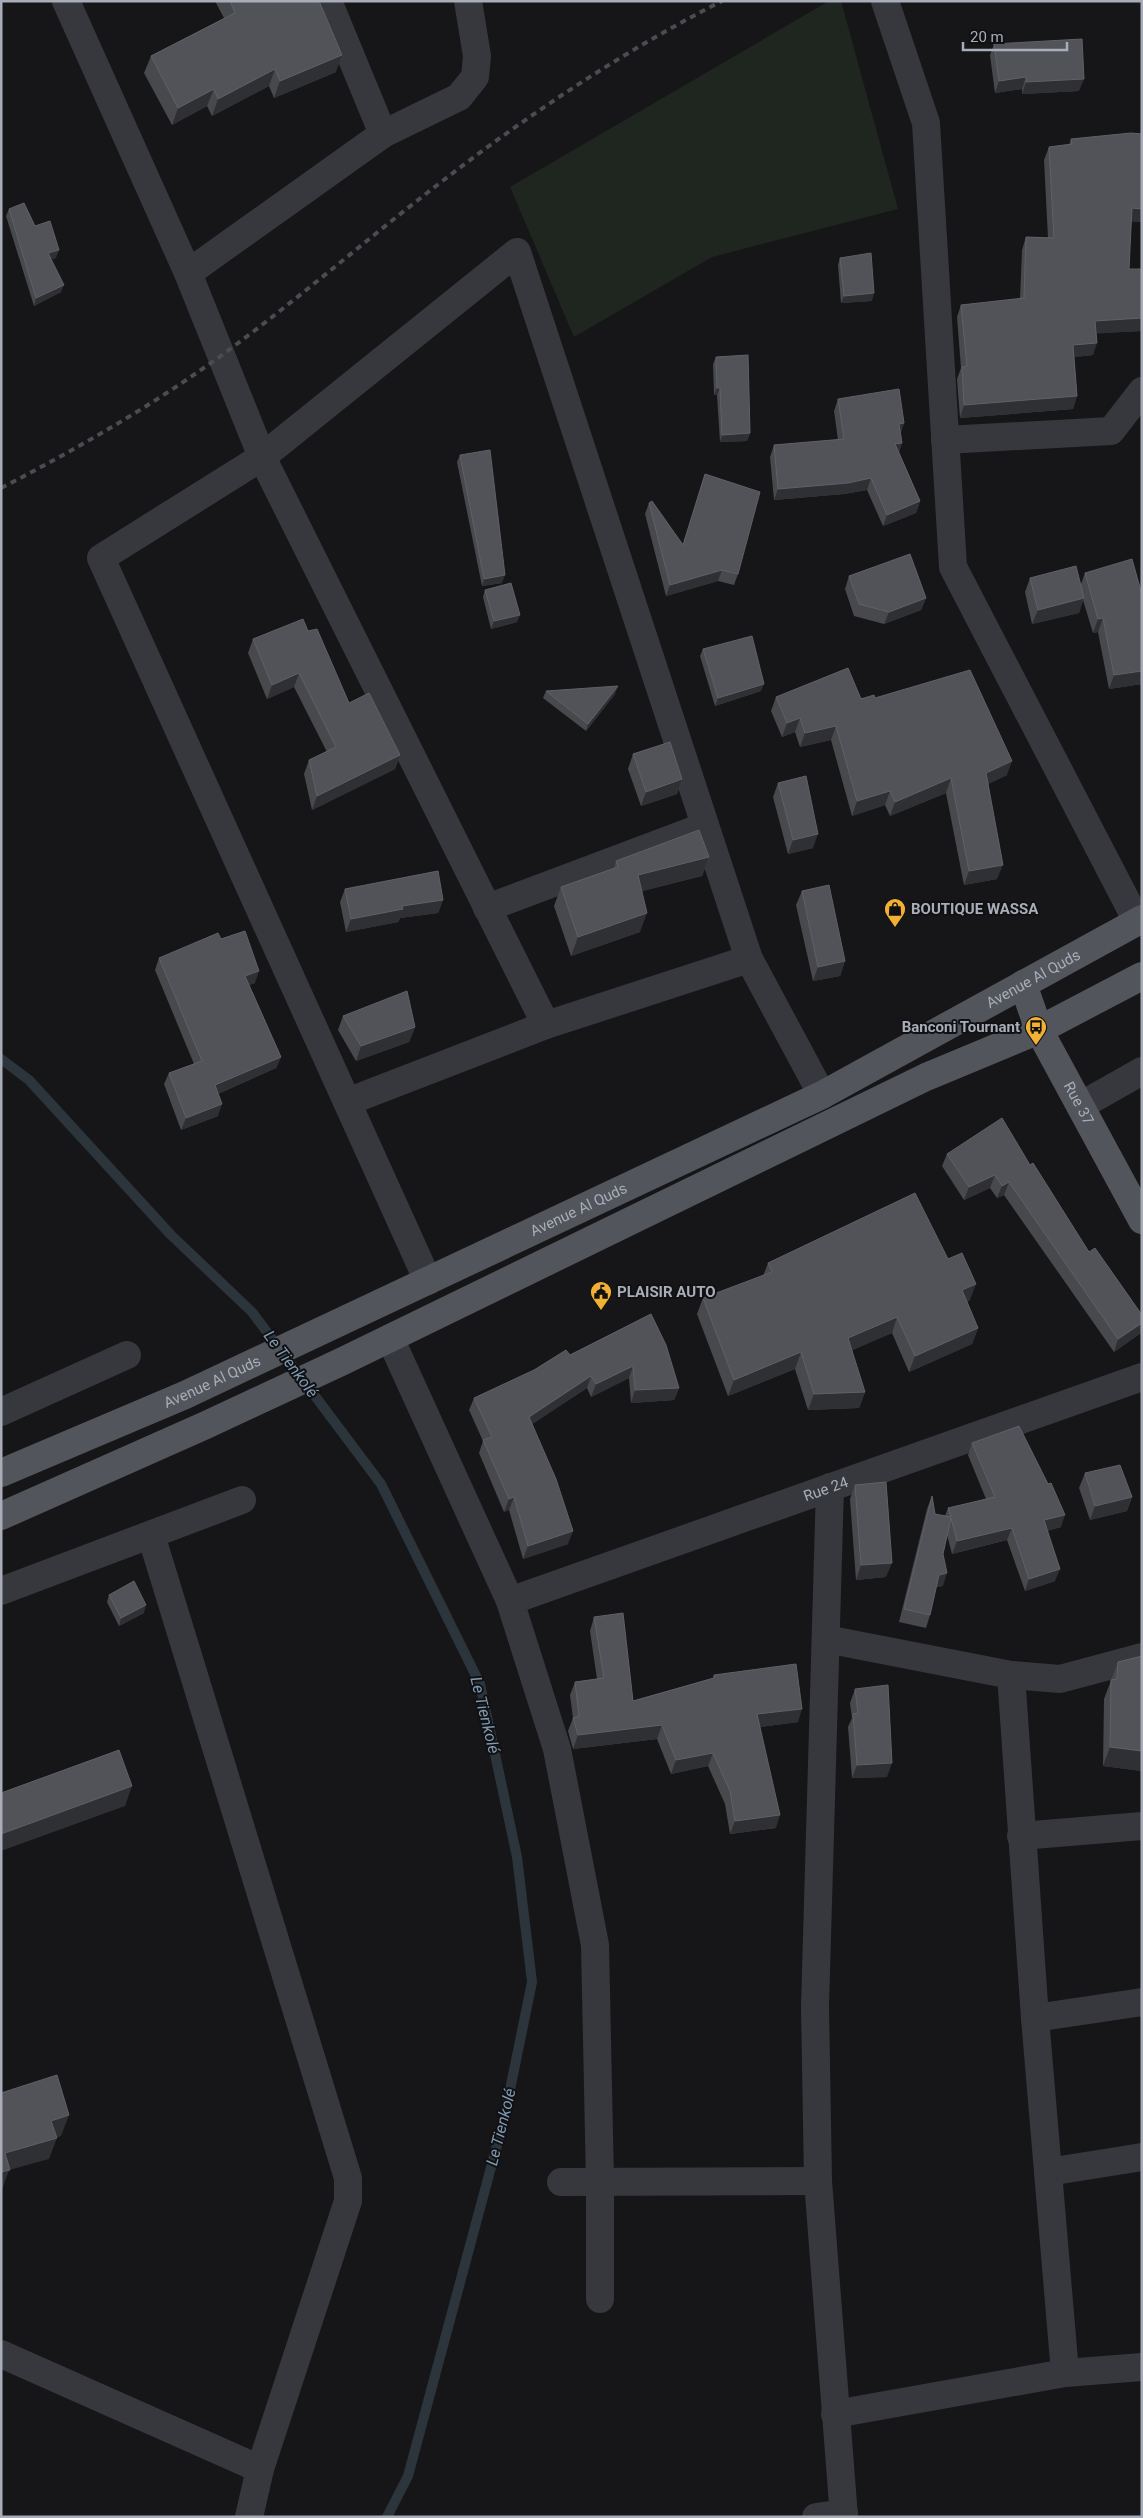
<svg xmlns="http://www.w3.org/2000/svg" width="1143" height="2518" viewBox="0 0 1143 2518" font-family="Roboto,sans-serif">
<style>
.green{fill:#1e261f}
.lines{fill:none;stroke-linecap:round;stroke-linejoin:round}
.stream{stroke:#2c353c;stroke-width:10}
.minor{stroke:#37383d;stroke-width:28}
.major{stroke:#53555c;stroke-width:28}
.rail{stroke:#4a4c52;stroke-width:4;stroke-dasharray:6 5;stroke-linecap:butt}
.wall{fill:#47494d}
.shaded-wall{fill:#2f3033}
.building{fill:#525359;stroke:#5f6168}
.labels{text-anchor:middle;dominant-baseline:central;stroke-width:4;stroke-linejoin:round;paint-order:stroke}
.poi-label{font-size:15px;font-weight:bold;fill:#a8adb8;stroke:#111113;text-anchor:start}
.street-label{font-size:15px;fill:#a8adb8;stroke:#111113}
.water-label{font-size:16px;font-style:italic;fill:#7f9bb3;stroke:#111113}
</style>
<rect width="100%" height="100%" fill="#161618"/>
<polygon class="green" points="829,1 841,1 898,209 712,257 574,337 510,187"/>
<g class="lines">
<polyline class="stream" points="1,1059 29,1080 171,1235 252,1312 381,1484 480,1684 517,1857 532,1982 504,2119 408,2476 387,2517"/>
<g class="minor">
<polyline points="66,1 188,273 262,457 546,1025"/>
<polyline points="328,1 383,134"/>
<polyline points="885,1 926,123 953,567 1137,921"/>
<polyline points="188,273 383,134 459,97 475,77 477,56 468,1"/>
<polyline points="945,440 1111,431 1142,391"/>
<polyline points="487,908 705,826"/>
<polyline points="347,1102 546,1025 749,959"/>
<polyline points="1080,1106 1142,1071"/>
<polyline points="428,1281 101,558 262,457 517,252 749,959 822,1095"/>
<polyline points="390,1338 510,1601 557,1749 595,1945 600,2182 600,2299"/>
<polyline points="1,1412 127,1355"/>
<polyline points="830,1487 815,2006 818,2181 844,2517"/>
<polyline points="151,1535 348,2178 348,2201 260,2469 249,2517"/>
<polyline points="1,1591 242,1500"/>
<path id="s1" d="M510,1601L1142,1377"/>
<polyline points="826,1639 1011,1675 1035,2018 1065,2373"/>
<polyline points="1011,1675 1060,1679 1142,1657"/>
<polyline points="1021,1836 1142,1826"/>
<polyline points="1035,2018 1142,2002"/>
<polyline points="1048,2172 1142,2157"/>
<polyline points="561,2182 818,2181"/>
<polyline points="1,2354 260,2469"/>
<polyline points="835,2414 1065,2373 1142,2367"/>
<polyline points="816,2517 844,2513"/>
</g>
<g class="major">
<path id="s2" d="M1023,984L1039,1030L1142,1220"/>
<path id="s3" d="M1,1473L185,1395L822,1095L1142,919"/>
<polyline points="1,1516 206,1425 343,1361 926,1077 1039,1030 1142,976"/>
</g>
<path class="rail" d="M1,488C77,449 153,405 222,355C289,306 353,251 418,200C513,125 614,56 722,1"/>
</g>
<g class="wall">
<polygon points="215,1 319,1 336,72 274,98 269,86 212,116 207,106 172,125 144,73 151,56 224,18"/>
<polygon points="994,44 1079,91 1022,94 1022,89 995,93 990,55"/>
<polygon points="1142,134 1142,222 1131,221 1129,269 1142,331 1096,333 1093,355 1074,357 1077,396 1073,409 960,418 957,379 961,368 957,317 961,305 1020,299 1022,250 1026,237 1048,238 1044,160 1049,147 1069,145 1071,139"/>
<polygon points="9,209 35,226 56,258 51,259 61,292 34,306 6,216"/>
<polygon points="840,258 872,301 841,303 838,265"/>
<polygon points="716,357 750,433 747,441 720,442 717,395 714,395 713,364"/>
<polygon points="838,399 904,423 900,434 902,443 899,452 920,501 916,513 883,526 867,490 844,494 774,500 770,457 774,445 838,440 834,411"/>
<polygon points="460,455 502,583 482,586 457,462"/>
<polygon points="705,474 738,574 734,585 718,581 666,596 645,514 649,503 683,544"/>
<polygon points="1085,573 1142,595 1142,684 1109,689 1098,632 1093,633 1083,600 1079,613 1032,624 1025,592 1030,578 1081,584"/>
<polygon points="849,576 926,598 921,610 884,624 854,616 845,589"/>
<polygon points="485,590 517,622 491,629 483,597"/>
<polygon points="308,631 349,703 400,755 395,769 312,810 304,774 309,760 327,752 294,687 267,699 248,653 253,639"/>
<polygon points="703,649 761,691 715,706 700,656"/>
<polygon points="546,691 615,694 586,731 543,698"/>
<polygon points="776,697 875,698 1007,775 988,784 997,879 964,885 946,793 890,816 885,805 852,816 831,740 800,747 795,732 782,737 771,711"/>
<polygon points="633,754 682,779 677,794 641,806 628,769"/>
<polygon points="778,783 813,848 788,854 773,797"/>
<polygon points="709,857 702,876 642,891 640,932 571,956 554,906 561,887 614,868 616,861"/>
<polygon points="345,889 443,900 438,913 400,918 398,922 346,932 340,902"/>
<polygon points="802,891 845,961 840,976 813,981 796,905"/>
<polygon points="221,939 255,983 249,985 281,1057 276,1068 218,1094 218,1116 181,1130 164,1084 169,1073 194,1064 155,970 159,958"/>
<polygon points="343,1016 415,1027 409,1042 356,1061 338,1030"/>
<polygon points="947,1154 1030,1165 1089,1252 1142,1315 1142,1330 1141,1333 1114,1352 1004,1195 997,1198 990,1188 964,1200 942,1166"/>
<polygon points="948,1259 970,1300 967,1302 978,1328 972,1344 909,1372 892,1333 851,1350 865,1392 859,1408 808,1410 795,1369 728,1396 697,1314 703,1298 763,1276 768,1263"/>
<polygon points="651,1314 679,1388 674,1400 631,1403 629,1378 591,1397 587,1388 532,1424 568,1544 523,1559 509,1510 504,1512 479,1453 483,1441 469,1410 474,1398 570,1355"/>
<polygon points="972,1443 1061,1527 1047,1531 1055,1581 1025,1591 1007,1540 952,1554 947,1535 943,1554 943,1586 936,1587 930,1615 926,1628 899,1622 927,1509 932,1496 935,1514 945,1516 948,1508 986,1499 968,1455"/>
<polygon points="1085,1473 1132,1497 1127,1511 1090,1520 1079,1488"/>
<polygon points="855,1485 886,1577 856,1580 850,1499"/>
<polygon points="109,1595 144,1613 119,1626 107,1602"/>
<polygon points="594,1617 633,1701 713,1678 714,1675 798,1722 760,1727 776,1828 730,1834 725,1804 708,1766 671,1774 657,1739 573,1749 568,1731 573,1718 570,1695 575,1682 597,1679 590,1631"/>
<polygon points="1142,1656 1142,1771 1103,1766 1104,1699 1118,1662"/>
<polygon points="855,1689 887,1777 852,1778 848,1727 852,1718 850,1703"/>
</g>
<g class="shaded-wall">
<polygon points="342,55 336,72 274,98 280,81"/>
<polygon points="275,69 269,86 212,116 218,99"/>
<polygon points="1026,77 1022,89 995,93 999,81"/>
<polygon points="1084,79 1079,91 1022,94 1026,82"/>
<polygon points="214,89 207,106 172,125 178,108"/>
<polygon points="1132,208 1142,209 1142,222 1127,221"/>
<polygon points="59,250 56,258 46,261 48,253"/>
<polygon points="64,285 61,292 34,306 36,298"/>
<polygon points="874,293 872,301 841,303 844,296"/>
<polygon points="1142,318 1142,331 1090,334 1095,321"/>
<polygon points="1097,343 1093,355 1068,358 1073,345"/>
<polygon points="717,388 720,388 717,395 714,395"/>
<polygon points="1077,396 1073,409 960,418 964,405"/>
<polygon points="904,423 900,435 899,424"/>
<polygon points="750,433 747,441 720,442 722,435"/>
<polygon points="902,443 898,454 895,444"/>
<polygon points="871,478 867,490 844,494 774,500 778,489"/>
<polygon points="920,501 916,513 883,526 887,515"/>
<polygon points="722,570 718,581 666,596 670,585"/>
<polygon points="505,575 502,583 482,586 484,579"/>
<polygon points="926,598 921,610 884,624 889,612"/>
<polygon points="1084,598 1079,613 1032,624 1038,610"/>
<polygon points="520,615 517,622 491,629 494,621"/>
<polygon points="1103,618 1098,632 1093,633 1098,619"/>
<polygon points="1142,671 1142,684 1109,689 1114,675"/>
<polygon points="299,673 294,687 267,699 272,685"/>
<polygon points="764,684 761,691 715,706 718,698"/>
<polygon points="618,686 615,694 586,731 588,724"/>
<polygon points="800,718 795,732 782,737 787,723"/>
<polygon points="836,726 831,740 800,747 805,733"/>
<polygon points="400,755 395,769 312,810 317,796"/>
<polygon points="1012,761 1007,775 981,787 986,773"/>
<polygon points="951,778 946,793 890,816 895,802"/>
<polygon points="682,779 677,794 641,806 646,792"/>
<polygon points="890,791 885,805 852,816 857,801"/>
<polygon points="818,834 813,848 788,854 793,840"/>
<polygon points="709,857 702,876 631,894 638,875"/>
<polygon points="1003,865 997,879 964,885 969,871"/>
<polygon points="443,900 438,913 400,918 398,922 346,932 351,919 402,906"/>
<polygon points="647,913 640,932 571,956 578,937"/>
<polygon points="845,961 840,976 813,981 818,967"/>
<polygon points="259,971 255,983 241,988 245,976"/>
<polygon points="415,1027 409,1042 356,1061 361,1046"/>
<polygon points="281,1057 276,1068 211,1097 215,1085"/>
<polygon points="222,1104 218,1116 181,1130 186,1118"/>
<polygon points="995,1175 990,1188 964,1200 969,1187"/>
<polygon points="1009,1182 1004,1195 997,1198 1002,1186"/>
<polygon points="976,1284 970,1300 956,1306 962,1290"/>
<polygon points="897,1317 892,1333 842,1355 848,1338"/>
<polygon points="1142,1323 1142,1330 1141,1333 1114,1352 1118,1339"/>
<polygon points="978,1328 972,1344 909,1372 915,1356"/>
<polygon points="801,1352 795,1369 728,1396 734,1380"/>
<polygon points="633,1366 629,1378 591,1397 596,1384"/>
<polygon points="591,1376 587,1388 525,1429 529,1417"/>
<polygon points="679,1388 674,1400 631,1403 635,1390"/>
<polygon points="865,1392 859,1408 808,1410 814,1394"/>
<polygon points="514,1497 509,1510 504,1512 509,1499"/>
<polygon points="1132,1497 1127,1511 1090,1520 1095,1506"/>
<polygon points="1065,1515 1061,1527 1039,1533 1044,1520"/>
<polygon points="1012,1528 1007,1540 952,1554 957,1541"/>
<polygon points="573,1531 568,1544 523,1559 528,1546"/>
<polygon points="892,1563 886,1577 856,1580 861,1565"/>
<polygon points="1060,1569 1055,1581 1025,1591 1029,1579"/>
<polygon points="947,1573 943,1586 934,1587 939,1575"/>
<polygon points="146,1605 144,1613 119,1626 121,1618"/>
<polygon points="802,1709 798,1722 752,1728 757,1714"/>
<polygon points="662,1725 657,1739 573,1749 578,1735"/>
<polygon points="1110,1747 1142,1751 1142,1771 1103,1766"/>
<polygon points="713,1753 708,1766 671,1774 676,1760"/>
<polygon points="892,1763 887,1777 852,1778 857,1765"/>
<polygon points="132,1786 125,1806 1,1851 1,1834"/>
<polygon points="780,1815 776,1828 730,1834 735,1821"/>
<polygon points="69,2115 61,2136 53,2139 57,2138 49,2159 9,2170 2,2190 1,2191 1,2163 5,2153 51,2121"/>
</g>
<g class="building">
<polygon points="230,1 319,1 342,55 280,81 275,69 218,99 214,89 178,108 151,56 235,13"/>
<polygon points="1082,39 1084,79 1026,82 1026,77 999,81 994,44"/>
<polygon points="1131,133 1142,134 1142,209 1132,208 1129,269 1142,269 1142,318 1095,321 1097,343 1073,345 1077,396 964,405 962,367 967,366 961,305 1024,298 1026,237 1054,238 1049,147 1072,144 1071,139"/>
<polygon points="24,203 35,226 50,221 59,250 48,253 64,285 36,298 9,209"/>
<polygon points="871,253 874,293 844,296 840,258"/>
<polygon points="748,355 750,433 722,435 720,388 717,388 716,357"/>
<polygon points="899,389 904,423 899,424 902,443 895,444 920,501 887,515 871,478 848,483 778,489 774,445 844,439 838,399"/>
<polygon points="490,450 505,575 484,579 460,455"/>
<polygon points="705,474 760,492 738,574 722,570 670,585 649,503 652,501 683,545"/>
<polygon points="910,554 926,598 889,612 859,604 849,576"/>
<polygon points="1132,559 1142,595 1142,671 1114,675 1103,618 1098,619 1085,573"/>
<polygon points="1076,566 1084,598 1038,610 1030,578"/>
<polygon points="511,583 520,615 494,621 485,590"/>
<polygon points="303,619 308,631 317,629 349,703 369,693 400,755 317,796 309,760 336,747 299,673 272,685 253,639"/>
<polygon points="752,636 764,684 718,698 703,649"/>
<polygon points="848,668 861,699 874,695 875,698 970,670 1012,761 986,773 1003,865 969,871 951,778 895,802 890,791 857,801 836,726 805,733 800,718 787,723 776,697"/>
<polygon points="618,686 588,724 546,691"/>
<polygon points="670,742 682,779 646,792 633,754"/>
<polygon points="806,776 818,834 793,840 778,783"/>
<polygon points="699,830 709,857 638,875 647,913 578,937 561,887 618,867 616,861"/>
<polygon points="438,871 443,900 402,906 403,909 351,919 345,889"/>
<polygon points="829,885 845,961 818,967 802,891"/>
<polygon points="245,931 259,971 245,976 281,1057 215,1085 222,1104 186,1118 169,1073 202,1061 159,958 218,933 221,939"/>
<polygon points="407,991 415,1027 361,1046 343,1016"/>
<polygon points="1002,1118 1030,1165 1033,1163 1089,1252 1095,1248 1142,1315 1142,1323 1118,1339 1009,1182 1002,1186 995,1175 969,1187 947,1154"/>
<polygon points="915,1193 948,1259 962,1253 976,1284 962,1290 978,1328 915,1356 897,1317 848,1338 865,1392 814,1394 801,1352 734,1380 703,1298 772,1272 768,1263"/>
<polygon points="651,1314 666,1345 679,1388 635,1390 633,1366 596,1384 591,1376 529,1417 556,1479 573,1531 528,1546 514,1497 509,1499 483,1440 492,1437 474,1398 534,1370 566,1350 570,1355"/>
<polygon points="1019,1426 1048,1484 1051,1483 1065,1515 1044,1520 1060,1569 1029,1579 1012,1528 957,1541 951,1518 943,1554 947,1573 939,1575 930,1615 904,1609 932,1496 935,1514 951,1517 948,1508 995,1497 972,1443"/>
<polygon points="1120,1465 1132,1497 1095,1506 1085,1473"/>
<polygon points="886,1482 892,1563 861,1565 855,1485"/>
<polygon points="134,1581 146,1605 121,1618 109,1595"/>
<polygon points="623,1613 633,1701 714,1678 714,1675 796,1664 802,1709 757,1714 780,1815 735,1821 730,1791 713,1753 676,1760 662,1725 578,1735 573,1718 579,1716 575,1682 604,1678 594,1617"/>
<polygon points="1142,1656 1142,1751 1110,1747 1111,1680 1117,1679 1118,1662"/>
<polygon points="888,1685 892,1763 857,1765 853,1714 858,1713 855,1689"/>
<polygon points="119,1750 132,1786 1,1834 1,1793"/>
<polygon points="57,2075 69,2115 51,2121 57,2138 5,2153 10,2170 1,2172 1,2093"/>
</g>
<defs>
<g id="shop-pin" transform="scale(1.125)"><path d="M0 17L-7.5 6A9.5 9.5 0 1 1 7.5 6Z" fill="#f2b134" stroke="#111113"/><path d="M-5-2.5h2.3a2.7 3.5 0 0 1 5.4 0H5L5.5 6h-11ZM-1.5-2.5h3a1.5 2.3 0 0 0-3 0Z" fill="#111"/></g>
<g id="bus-pin" transform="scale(1.125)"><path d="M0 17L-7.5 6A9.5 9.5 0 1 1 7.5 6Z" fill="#f2b134" stroke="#111113"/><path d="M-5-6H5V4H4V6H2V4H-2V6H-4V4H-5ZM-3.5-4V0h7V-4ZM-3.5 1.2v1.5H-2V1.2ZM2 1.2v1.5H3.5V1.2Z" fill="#111"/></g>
<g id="civic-pin" transform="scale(1.125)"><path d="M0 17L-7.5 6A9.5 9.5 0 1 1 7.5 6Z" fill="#f2b134" stroke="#111113"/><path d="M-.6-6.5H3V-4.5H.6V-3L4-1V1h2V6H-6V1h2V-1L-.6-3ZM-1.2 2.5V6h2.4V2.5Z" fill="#111"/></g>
</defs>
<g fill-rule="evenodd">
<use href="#shop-pin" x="895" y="909"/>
<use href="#bus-pin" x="1036" y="1027"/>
<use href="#civic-pin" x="601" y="1292"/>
</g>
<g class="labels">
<g class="poi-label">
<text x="911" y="909">BOUTIQUE WASSA</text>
<text x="1020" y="1027" text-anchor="end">Banconi Tournant</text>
<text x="617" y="1292">PLAISIR AUTO</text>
</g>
<g class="street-label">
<text stroke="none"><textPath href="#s3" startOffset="1145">Avenue Al Quds</textPath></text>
<text stroke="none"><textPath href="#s2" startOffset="132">Rue 37</textPath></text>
<text stroke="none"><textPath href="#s3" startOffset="635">Avenue Al Quds</textPath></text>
<text stroke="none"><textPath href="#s3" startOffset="230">Avenue Al Quds</textPath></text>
<text stroke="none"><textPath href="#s1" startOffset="335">Rue 24</textPath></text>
</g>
<g class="water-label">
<text transform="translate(291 1364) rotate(53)">Le Tienkolé</text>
<text transform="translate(485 1715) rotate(76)">Le Tienkolé</text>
<text transform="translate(501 2127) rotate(-76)">Le Tienkolé</text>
</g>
</g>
<rect width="1143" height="2518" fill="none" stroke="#a8adb8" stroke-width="5"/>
<path d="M963 42v8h104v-8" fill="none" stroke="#a8adb8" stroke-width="2.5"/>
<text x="970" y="42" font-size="15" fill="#a8adb8" stroke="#111113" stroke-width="4" paint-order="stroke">20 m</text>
</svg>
